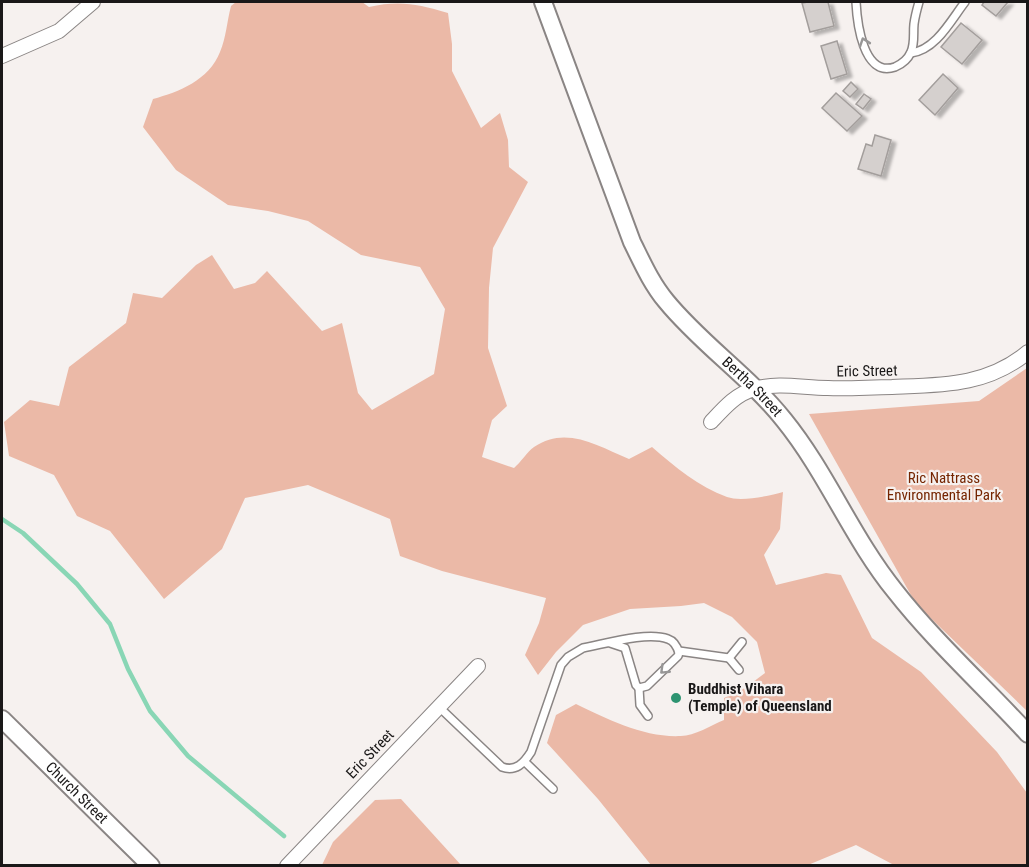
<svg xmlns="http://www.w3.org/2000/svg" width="1029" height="867" viewBox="0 0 1029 867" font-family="'Roboto Condensed',sans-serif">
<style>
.green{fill:#ebb9a7}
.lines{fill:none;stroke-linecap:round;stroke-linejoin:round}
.stream{stroke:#89d6b5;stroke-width:4.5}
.building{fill:#d5d0ce;stroke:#a39e9c;stroke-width:1.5;filter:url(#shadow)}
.service-casing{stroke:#8a8584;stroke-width:10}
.minor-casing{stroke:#8a8584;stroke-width:16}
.tertiary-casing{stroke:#8a8584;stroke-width:20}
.service{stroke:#fff;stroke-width:7}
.minor{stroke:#fff;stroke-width:14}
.tertiary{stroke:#fff;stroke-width:16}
.oneway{stroke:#989797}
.poi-dot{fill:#2d9370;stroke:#f6f1ef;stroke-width:2}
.labels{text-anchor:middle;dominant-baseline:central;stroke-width:4.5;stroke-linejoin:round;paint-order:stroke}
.street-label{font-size:15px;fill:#1a1818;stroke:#f6f1ef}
.park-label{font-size:15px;fill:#752501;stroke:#f6f1ef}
.poi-label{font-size:15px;font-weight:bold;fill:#1a1818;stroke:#f6f1ef;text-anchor:start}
</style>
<defs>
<filter id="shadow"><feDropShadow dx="5" dy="3" stdDeviation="1.5" flood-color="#0004"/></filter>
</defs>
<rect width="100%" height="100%" fill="#f6f1ef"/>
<g class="green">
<path d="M236,2H362L369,7C399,0 418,4 448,13L452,44V71L481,128L500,113L508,140L509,167L528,182L493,248L489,288L488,348L507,406L492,420L482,457L514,468C521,462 527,452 534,447C566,425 598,446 629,459L652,447C675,467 699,487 727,497C741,502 769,496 783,492L780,529L764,555L776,585L826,573L841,575L872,638L921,672L997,752L1027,793V865H894L856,845L808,865H651L598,799L547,743L556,715L576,704C607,719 645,738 681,736C694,736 712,725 724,720V698L745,688L765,673L757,642L732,617L704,603L681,606L630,609L583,625L556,652L538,675L525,655L539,623L546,598L442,571L400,556L390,519L308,485L245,498L222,549L164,599L110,531L77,516L54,475L9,456L4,422L30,400L59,406L69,367L126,323L133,293L162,298L196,265L212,255L234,289L255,283L267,271L322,331L342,323L358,393L372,410L434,374L445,309L420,267L361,255L308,221L268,211L228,205L176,170L143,127L153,99C179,92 209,80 220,52C226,38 227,21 231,6Z"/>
<polygon points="1027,368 1027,711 916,604 809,414 979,401"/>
<polygon points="401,799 461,865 322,865 333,842 375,800"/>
</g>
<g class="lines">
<polyline class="stream" points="2,519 23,533 77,584 110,624 128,669 150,711 188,756 284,836"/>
</g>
<g class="building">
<polygon points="808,2 828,2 834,26 810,32 802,3"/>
<polygon points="984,2 1008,2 996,16 982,5"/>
<polygon points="961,23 982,40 962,64 941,47"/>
<polygon points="837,41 847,74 831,79 821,46"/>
<polygon points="943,74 958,88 935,115 919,100"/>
<polygon points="851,82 858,89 850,97 843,91"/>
<polygon points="836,93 862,116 847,131 822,108"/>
<polygon points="864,94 871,99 863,109 856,104"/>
<polygon points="875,135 891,140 881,176 858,169 866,144 872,146"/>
</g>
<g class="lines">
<g class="service-casing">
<g id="service">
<path d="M856,2C857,22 863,78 895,67C902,64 908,59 911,52C915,43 913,33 914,24C915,16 917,9 919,2"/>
<path d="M911,53C936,50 951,20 965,2"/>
<polyline points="679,651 729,658"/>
<polyline points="739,670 729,658 742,642"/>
<polyline points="639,688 640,705 648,716"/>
<path d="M439,707L502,767C516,772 524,763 531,752L561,665L568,657L583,648C605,644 647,631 668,639C674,641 677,646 679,653L678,656L647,686L639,688L636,685L625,648L610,643"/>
<polyline points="525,762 553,789"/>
</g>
</g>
<g class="minor-casing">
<g id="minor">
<polyline points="2,56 59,31 93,2"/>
<path d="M711,422C724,408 736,394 754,389C779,382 803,388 828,388C849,389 871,387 892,387C942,385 987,386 1028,352"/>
<polyline points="287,866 478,666"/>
</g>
</g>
<g class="tertiary-casing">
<g id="tertiary">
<path id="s1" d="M543,2L632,242C642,262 651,283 666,301C701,344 749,376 784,420C827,473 852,538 895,591C935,642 984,686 1028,734"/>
<path id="s2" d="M2,719L151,866"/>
</g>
</g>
<use href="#service" class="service"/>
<use href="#minor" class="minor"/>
<use href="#tertiary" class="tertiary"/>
</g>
<defs><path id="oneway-chevron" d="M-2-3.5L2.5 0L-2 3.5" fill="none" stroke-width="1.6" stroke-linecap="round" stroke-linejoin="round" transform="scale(1.5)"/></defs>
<g class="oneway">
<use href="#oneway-chevron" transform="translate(864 42) rotate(-109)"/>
<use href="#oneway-chevron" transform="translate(664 670) rotate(136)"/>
</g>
<circle class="poi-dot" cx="676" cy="698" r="6"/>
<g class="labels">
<g class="street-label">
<text transform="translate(867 371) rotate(-1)">Eric Street</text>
<text stroke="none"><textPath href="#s1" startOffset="446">Bertha Street</textPath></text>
<text transform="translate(370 754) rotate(-46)">Eric Street</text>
<text stroke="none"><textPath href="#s2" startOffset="105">Church Street</textPath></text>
</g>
<g class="park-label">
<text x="944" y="478">Ric Nattrass<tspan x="944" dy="17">Environmental Park</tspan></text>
</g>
<g class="poi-label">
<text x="688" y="689">Buddhist Vihara<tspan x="688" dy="17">(Temple) of Queensland</tspan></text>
</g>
</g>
<rect width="1029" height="867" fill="none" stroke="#1a1818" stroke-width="6"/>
</svg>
